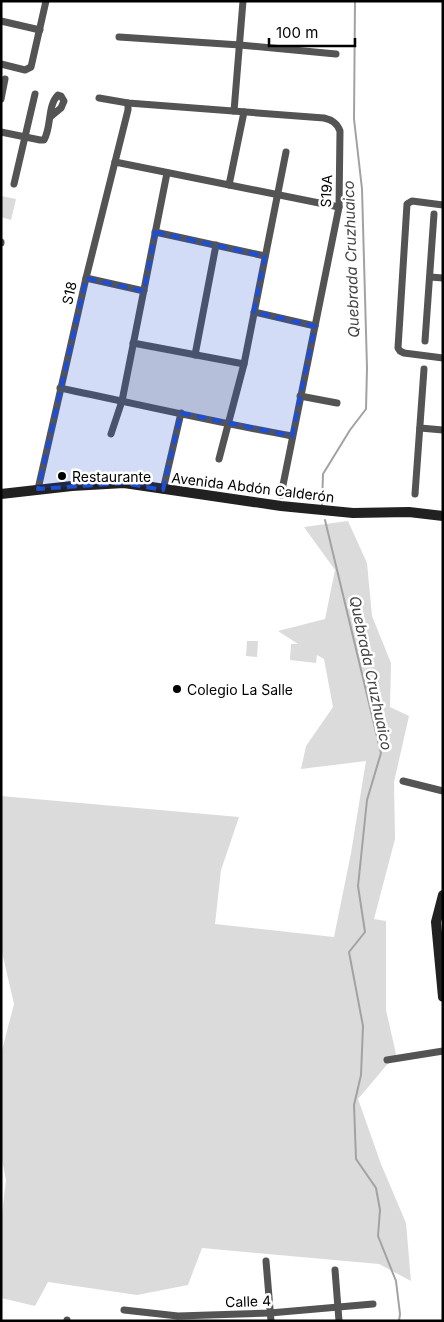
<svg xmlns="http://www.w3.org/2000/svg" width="444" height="1322" viewBox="0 0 444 1322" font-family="Inter,sans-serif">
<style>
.green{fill:#dbdbdb}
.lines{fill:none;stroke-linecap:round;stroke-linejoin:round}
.stream{stroke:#a2a2a2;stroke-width:2}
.street{stroke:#545454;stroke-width:7}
.secondary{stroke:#212121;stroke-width:10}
.marked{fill:#1d4ed8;fill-opacity:0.2;stroke:#1d4ed8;stroke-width:4;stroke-dasharray:10 6;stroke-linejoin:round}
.poi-dot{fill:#000;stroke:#fff;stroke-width:2}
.labels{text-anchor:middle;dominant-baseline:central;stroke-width:5;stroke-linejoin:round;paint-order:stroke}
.street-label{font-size:14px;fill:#000;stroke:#fff}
.poi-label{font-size:14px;fill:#000;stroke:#fff;text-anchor:start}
.water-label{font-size:15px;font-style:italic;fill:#434343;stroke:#fff}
</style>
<rect width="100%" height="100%" fill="#fff"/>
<g class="green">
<polygon points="1,196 16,199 11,220 1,217"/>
<polygon points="133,343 244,364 229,425 122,401"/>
<polygon points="348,521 367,563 372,616 391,663 390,707 409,716 394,782 395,839 374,919 386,921 386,1010 396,1054 358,1099 381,1164 406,1223 411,1281 379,1264 202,1248 188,1285 137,1295 48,1282 35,1306 1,1298 1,1223 6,1180 1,1155 1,1054 14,1004 1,948 1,796 239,817 221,870 215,924 334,937 351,853 366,761 301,769 306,746 333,707 324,659 317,655 316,663 290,660 291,644 298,644 278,631 325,619 335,570 304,527"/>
<polygon points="247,641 258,641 257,657 246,656"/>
</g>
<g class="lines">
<g class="stream">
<polyline points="322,505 323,474 350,430 366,409 367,368 362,189 354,119 355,1"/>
<polyline points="325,520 381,753 367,800 358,886 365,932 349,952 363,1026 361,1075 354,1105 356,1159 376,1188 380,1210 378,1236 396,1281 400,1314 399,1321"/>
</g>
<g class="street">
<polyline points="1,21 40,30"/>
<polyline points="119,37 240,45 336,54"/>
<polyline points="1,64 25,70 31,67 46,1"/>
<path d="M99,98L128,103L324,118C332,120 337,123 340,131L339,207L281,495"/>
<polyline points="1,99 5,79"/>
<polyline points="234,111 243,1"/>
<path d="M1,132L40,140H44C52,126 47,106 58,95L61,96L64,101L61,108L50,117"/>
<polyline points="115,162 339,207"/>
<polyline points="14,184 35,94"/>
<polyline points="229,185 244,112"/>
<polyline points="443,205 412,201 407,204 398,348 400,351 404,353 443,358"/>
<polyline points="155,232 265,256"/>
<polyline points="1,243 1,242"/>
<polyline points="430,277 443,278"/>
<polyline points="86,278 144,291"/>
<polyline points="254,312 315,326"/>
<polyline points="425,341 434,214"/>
<polyline points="133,343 244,364"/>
<polyline points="195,355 216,245"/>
<path d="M60,388C137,404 214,422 292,436"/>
<polyline points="300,396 337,403"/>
<polyline points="420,428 443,430"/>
<polyline points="111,434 122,401 167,173"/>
<polyline points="219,459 244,364 286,152"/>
<polyline points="38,489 86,278 128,110 128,103"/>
<polyline points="163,490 181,413"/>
<polyline points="415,494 424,369"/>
<polyline points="403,781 443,791"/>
<polyline points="387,1060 443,1051"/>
<polyline points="266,1261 271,1321"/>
<polyline points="335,1270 339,1321"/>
<polyline points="124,1310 178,1316 270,1313 373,1304"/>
<polyline points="67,1321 67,1320"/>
</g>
<g class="secondary">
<polyline points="1,494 72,486 124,483 281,506 353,513 409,512 443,516"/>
<polyline points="443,895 436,922 443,997"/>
</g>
</g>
<path class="marked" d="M155,232L265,256L254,312L315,326L292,436L181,413L163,490L124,483L38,489L86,278L144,291Z"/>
<g class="poi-dot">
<circle cx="62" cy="476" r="5"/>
<circle cx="177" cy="689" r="5"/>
</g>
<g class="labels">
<g class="street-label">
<text transform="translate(326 191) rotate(-87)">S19A</text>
<text transform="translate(69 293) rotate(-77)">S18</text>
<text transform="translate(253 487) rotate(7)">Avenida Abdón Calderón</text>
<text transform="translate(248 1301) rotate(-2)">Calle 4</text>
</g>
<g class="poi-label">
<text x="72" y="476">Restaurante</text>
<text x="187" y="689">Colegio La Salle</text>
</g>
<g class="water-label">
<text transform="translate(351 259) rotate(-92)">Quebrada Cruzhuaico</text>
<text transform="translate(371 673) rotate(78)">Quebrada Cruzhuaico</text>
</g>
</g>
<rect width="444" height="1322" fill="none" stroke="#000000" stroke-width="5"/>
<path d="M269 38v8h86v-8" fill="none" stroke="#000000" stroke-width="2.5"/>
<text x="276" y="38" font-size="15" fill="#000000" stroke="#ffffff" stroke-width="4" paint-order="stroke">100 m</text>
</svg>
